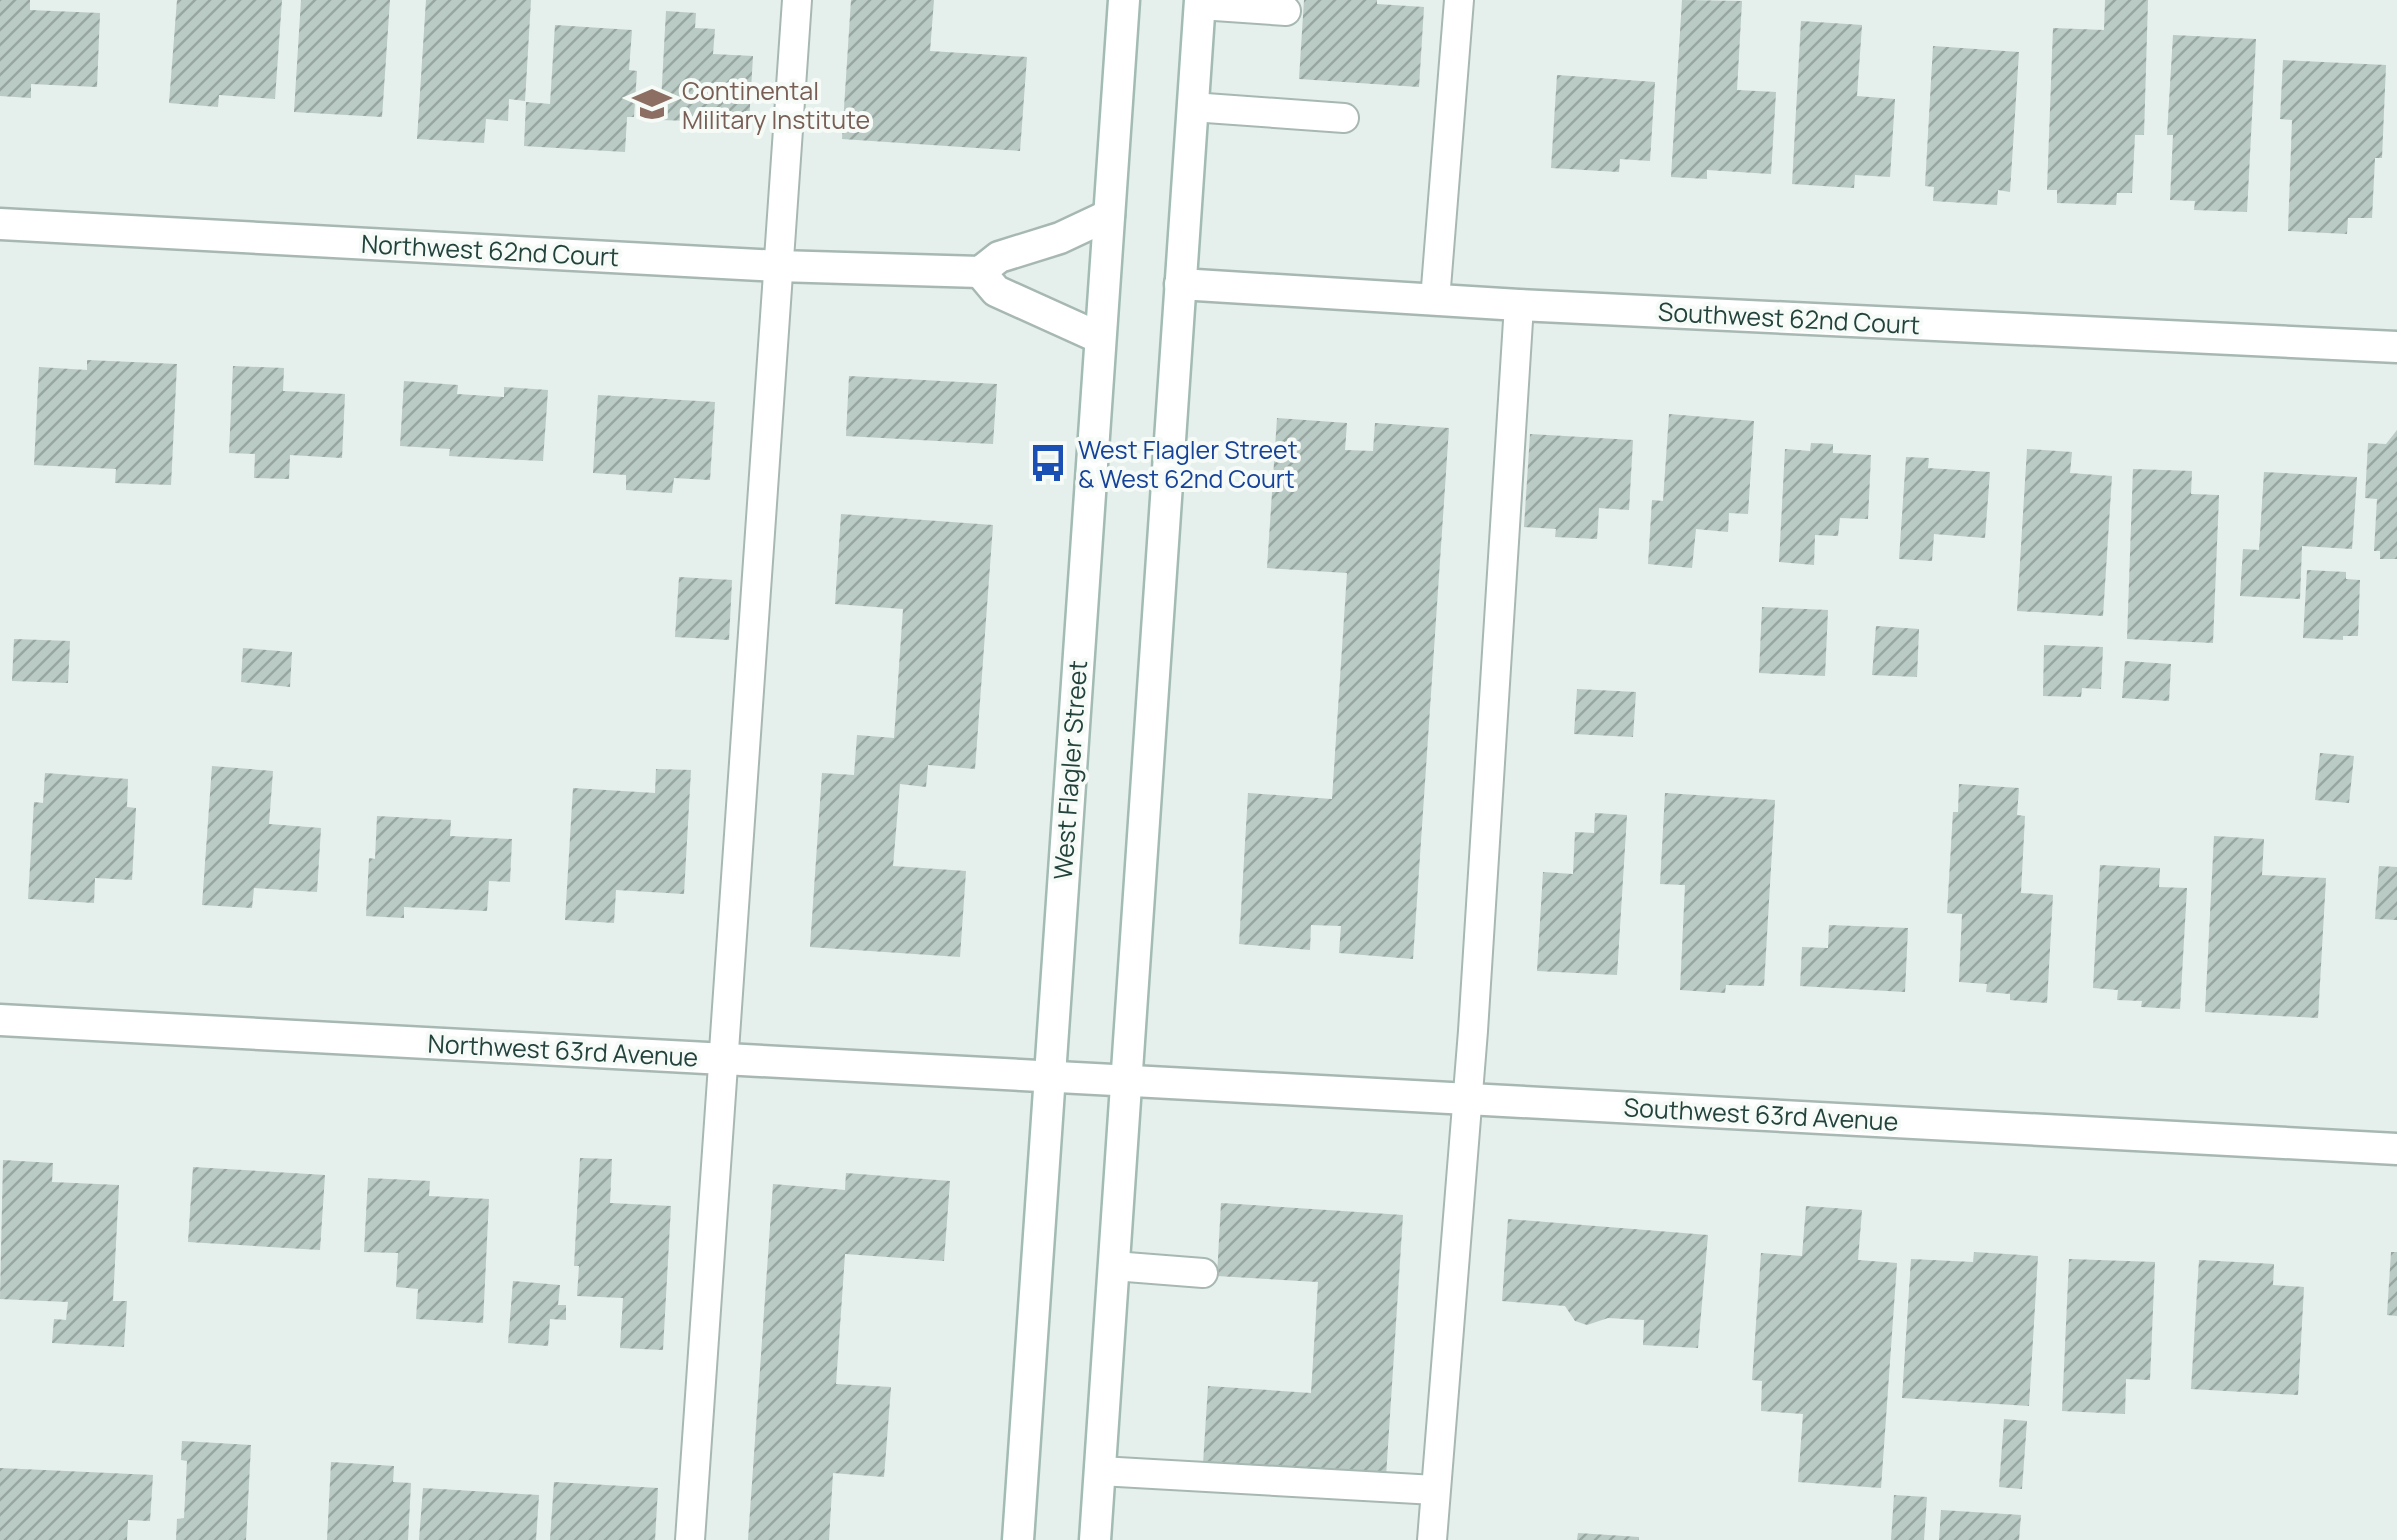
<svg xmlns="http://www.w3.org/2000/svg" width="2397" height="1540" viewBox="0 0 2397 1540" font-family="Manrope,sans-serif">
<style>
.building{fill:url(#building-hatch)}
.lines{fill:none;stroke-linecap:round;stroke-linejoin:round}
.service-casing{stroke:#a7b8b3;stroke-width:32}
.minor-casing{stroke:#a7b8b3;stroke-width:35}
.secondary-casing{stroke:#a2bbb3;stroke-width:35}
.service{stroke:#fff;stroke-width:28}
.minor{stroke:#fff;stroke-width:30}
.secondary{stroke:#fff;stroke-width:30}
.labels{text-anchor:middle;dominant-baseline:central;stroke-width:8;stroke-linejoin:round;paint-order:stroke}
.education-label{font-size:25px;fill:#785e54;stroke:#f6fbf8;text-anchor:start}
.street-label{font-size:25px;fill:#22423b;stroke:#f6fbf8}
.transit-label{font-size:25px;fill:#164399;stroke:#f6fbf8;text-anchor:start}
</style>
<defs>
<pattern id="building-hatch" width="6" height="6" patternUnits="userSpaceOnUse" patternTransform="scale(2.5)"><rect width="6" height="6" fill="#bacac4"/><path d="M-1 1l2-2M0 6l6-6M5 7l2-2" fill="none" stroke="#97a6a0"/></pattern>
</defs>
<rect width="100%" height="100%" fill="#e5efeb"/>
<g class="building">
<polygon points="0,0 30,0 30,10 100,13 97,87 31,84 31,98 0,96"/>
<polygon points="177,0 282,0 275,99 219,95 218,107 169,103"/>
<polygon points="301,0 390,0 382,117 294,112"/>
<polygon points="426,0 531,0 525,101 509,99 508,121 486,119 484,143 417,139"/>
<polygon points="851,0 934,0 930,51 1027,57 1020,151 842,139"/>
<polygon points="1304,0 1377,0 1377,4 1424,7 1419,87 1299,79"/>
<polygon points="1682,0 1742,1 1737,90 1776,92 1771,174 1707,170 1707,179 1671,177"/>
<polygon points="2105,0 2148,0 2144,135 2135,135 2132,193 2117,193 2116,205 2057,203 2057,190 2047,190 2053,28 2104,30"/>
<polygon points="666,11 696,13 695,28 715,29 713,54 753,56 749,123 724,122 724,130 690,128 690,121 660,120"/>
<polygon points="1801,21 1862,25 1857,96 1895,99 1890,177 1855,175 1854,188 1792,184"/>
<polygon points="555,25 632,30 629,70 637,71 634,117 627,117 625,152 524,146 526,102 550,104"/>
<polygon points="2173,35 2256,39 2247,212 2194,210 2195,201 2170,200 2173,135 2167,135"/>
<polygon points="1933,46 2019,52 2010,192 1998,190 1997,205 1933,201 1934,187 1925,186"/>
<polygon points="2283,60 2386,65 2382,158 2375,158 2372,218 2348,218 2347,234 2288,231 2292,120 2280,119"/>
<polygon points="1557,75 1655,82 1650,161 1620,159 1619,172 1551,168"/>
<polygon points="87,360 177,364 171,485 115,483 116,469 34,465 39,367 87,370"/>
<polygon points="233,366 284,368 283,391 345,394 342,458 290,455 289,479 254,478 255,454 229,453"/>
<polygon points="849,376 997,384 993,444 846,436"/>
<polygon points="404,381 458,385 457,394 504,397 504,387 548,390 543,461 449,456 450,449 400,446"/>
<polygon points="598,395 715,402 710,480 674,478 672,493 626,490 626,475 593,473"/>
<polygon points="1669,414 1754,421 1748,514 1729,513 1728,532 1696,529 1692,568 1648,564 1652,500 1663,501"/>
<polygon points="1277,418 1347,423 1345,450 1373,451 1375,423 1449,428 1413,959 1339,953 1341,926 1311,925 1310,950 1239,944 1248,793 1332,799 1347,573 1267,568"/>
<polygon points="2397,430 2397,559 2380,559 2380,551 2374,551 2377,499 2365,498 2368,443 2386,444"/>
<polygon points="1530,434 1633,440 1629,510 1599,508 1597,539 1555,537 1556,529 1524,527"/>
<polygon points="1811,443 1833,444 1833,453 1871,455 1868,519 1840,518 1838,536 1815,535 1814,565 1779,562 1785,449 1810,451"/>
<polygon points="2027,449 2072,452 2070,473 2112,476 2103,616 2017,611"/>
<polygon points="1906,457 1929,458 1928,468 1990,472 1985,538 1934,534 1932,561 1899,559"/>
<polygon points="2133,469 2192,471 2191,494 2219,495 2213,643 2127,639"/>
<polygon points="2264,472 2357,477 2352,549 2302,546 2300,599 2240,596 2243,549 2259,550"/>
<polygon points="841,514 993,525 975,769 928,765 926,787 900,784 893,866 966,871 960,957 810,947 822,773 854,775 857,735 894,738 903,609 835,604"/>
<polygon points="2307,570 2346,572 2346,579 2360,580 2358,636 2343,636 2343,640 2303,638"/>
<polygon points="679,577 732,580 729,640 675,637"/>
<polygon points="1762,607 1828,610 1825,676 1759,673"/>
<polygon points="1876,626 1919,629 1917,677 1872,675"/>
<polygon points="14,639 70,641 68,683 12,681"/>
<polygon points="2044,645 2103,647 2101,689 2082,688 2081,697 2043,696"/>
<polygon points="243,648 292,652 290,687 241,682"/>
<polygon points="2125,661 2171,664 2169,701 2122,698"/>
<polygon points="1577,689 1636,692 1633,737 1574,734"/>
<polygon points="2320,753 2354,756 2349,803 2315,800"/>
<polygon points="212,766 273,771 269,824 321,828 317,892 254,888 252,908 202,905"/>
<polygon points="656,769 691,770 684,894 616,890 614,923 565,920 573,788 655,793"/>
<polygon points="45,773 128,779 127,807 136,808 132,880 95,878 94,903 28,899 34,802 43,803"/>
<polygon points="1959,784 2019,788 2017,815 2025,816 2021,893 2053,895 2047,1003 2010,1000 2010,994 1986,992 1987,984 1959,982 1962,914 1947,913 1953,812 1958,812"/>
<polygon points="1665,793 1775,800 1764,986 1726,985 1725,993 1680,990 1685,885 1660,884"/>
<polygon points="1595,813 1627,815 1617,975 1537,971 1543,872 1573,874 1575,832 1594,833"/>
<polygon points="377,816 451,820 450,836 512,839 510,882 489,881 487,911 404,907 404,918 366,916 369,858 375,859"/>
<polygon points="2214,836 2264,839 2262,875 2326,878 2318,1018 2205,1012"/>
<polygon points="2100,865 2160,868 2159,887 2187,888 2180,1009 2141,1007 2142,1001 2117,1000 2118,990 2093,988"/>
<polygon points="2379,866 2397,867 2397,920 2375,919"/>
<polygon points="1829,925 1908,928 1905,992 1800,986 1802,947 1828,948"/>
<polygon points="580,1158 612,1159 610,1203 671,1206 663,1350 620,1348 623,1298 577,1296 579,1266 574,1266"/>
<polygon points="3,1160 53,1163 52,1182 119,1185 113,1301 127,1301 124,1347 52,1343 54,1319 66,1320 68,1302 0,1299"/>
<polygon points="193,1167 325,1175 320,1250 188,1242"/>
<polygon points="846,1173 950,1181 944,1261 845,1254 836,1384 891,1387 884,1477 833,1473 829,1540 748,1540 773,1184 845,1190"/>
<polygon points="368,1178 430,1181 429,1196 489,1199 483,1323 416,1319 418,1289 396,1287 398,1253 364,1252"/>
<polygon points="1221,1203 1403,1215 1386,1477 1203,1464 1208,1386 1311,1393 1318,1282 1217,1276"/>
<polygon points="1806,1206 1862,1210 1858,1260 1897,1263 1881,1488 1798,1482 1803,1414 1761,1411 1762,1381 1752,1380 1761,1253 1802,1256"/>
<polygon points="1508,1219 1708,1235 1698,1348 1643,1345 1644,1320 1608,1318 1587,1325 1575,1321 1565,1306 1502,1301"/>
<polygon points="1974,1252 2038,1256 2029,1406 1902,1398 1911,1259 1973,1262"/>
<polygon points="2391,1252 2397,1252 2397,1316 2387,1315"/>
<polygon points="2069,1259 2155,1262 2150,1380 2126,1379 2125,1414 2062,1411"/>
<polygon points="2199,1260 2274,1264 2273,1285 2304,1287 2298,1395 2191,1389"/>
<polygon points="513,1281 560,1285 558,1305 566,1305 566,1320 550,1319 548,1346 508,1343"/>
<polygon points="2004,1419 2027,1421 2022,1489 1999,1487"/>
<polygon points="182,1441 251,1445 246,1540 176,1540 177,1519 184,1518 187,1461 181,1460"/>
<polygon points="331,1462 394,1466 393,1482 411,1483 408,1540 327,1540"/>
<polygon points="0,1468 153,1475 150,1521 128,1520 127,1540 0,1540"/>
<polygon points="554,1482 658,1488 655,1540 550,1540"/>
<polygon points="423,1488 539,1495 536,1540 419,1540"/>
<polygon points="1894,1495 1927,1497 1924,1540 1891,1540"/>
<polygon points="1941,1510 2021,1515 2019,1540 1939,1540"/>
<polygon points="1578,1533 1639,1537 1639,1540 1577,1540"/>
</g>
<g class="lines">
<g class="service-casing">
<g id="service">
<polyline points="1200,5 1286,11"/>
<polyline points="1192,107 1344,118"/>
<polyline points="1435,300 1459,0"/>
<polyline points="1114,1266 1203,1273"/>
<polyline points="1100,1471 1435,1490"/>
<polyline points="690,1540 797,0"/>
<polyline points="1432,1540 1473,1031 1519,305"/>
</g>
</g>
<g class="minor-casing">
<g id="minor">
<polyline points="0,224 778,266 980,272 999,257 1060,238 1109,215"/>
<polyline points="980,272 996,291 1100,338"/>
<polyline points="1180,284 1519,305 2397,347"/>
<polyline points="0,1020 2397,1149"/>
</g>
</g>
<g class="secondary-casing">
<g id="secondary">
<polyline points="1018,1540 1124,0"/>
<polyline points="1095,1540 1200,0"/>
</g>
</g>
<use href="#service" class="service"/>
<use href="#minor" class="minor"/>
<use href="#secondary" class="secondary"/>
</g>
<defs>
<g id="school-bare" transform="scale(3)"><path d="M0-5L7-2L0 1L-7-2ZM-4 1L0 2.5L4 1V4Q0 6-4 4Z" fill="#8d6e63" stroke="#f6fbf8" stroke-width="2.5" paint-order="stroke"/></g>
<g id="bus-bare" transform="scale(3)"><path d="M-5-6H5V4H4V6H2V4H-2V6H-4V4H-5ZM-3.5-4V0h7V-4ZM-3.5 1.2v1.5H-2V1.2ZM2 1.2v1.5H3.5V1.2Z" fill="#1a4fb4" stroke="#f6fbf8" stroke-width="2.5" paint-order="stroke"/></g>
</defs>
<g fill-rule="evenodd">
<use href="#school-bare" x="652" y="104"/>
<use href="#bus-bare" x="1048" y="463"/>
</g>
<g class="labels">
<g class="education-label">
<text x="682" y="90">Continental<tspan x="682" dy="29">Military Institute</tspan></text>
</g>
<g class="street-label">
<text transform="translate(490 250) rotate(3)">Northwest 62nd Court</text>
<text transform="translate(1789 318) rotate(3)">Southwest 62nd Court</text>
<text transform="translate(1070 770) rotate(-86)">West Flagler Street</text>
<text transform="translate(563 1050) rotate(3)">Northwest 63rd Avenue</text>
<text transform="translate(1761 1114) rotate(3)">Southwest 63rd Avenue</text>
</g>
<g class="transit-label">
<text x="1078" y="449">West Flagler Street<tspan x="1078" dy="29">&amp; West 62nd Court</tspan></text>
</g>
</g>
</svg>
